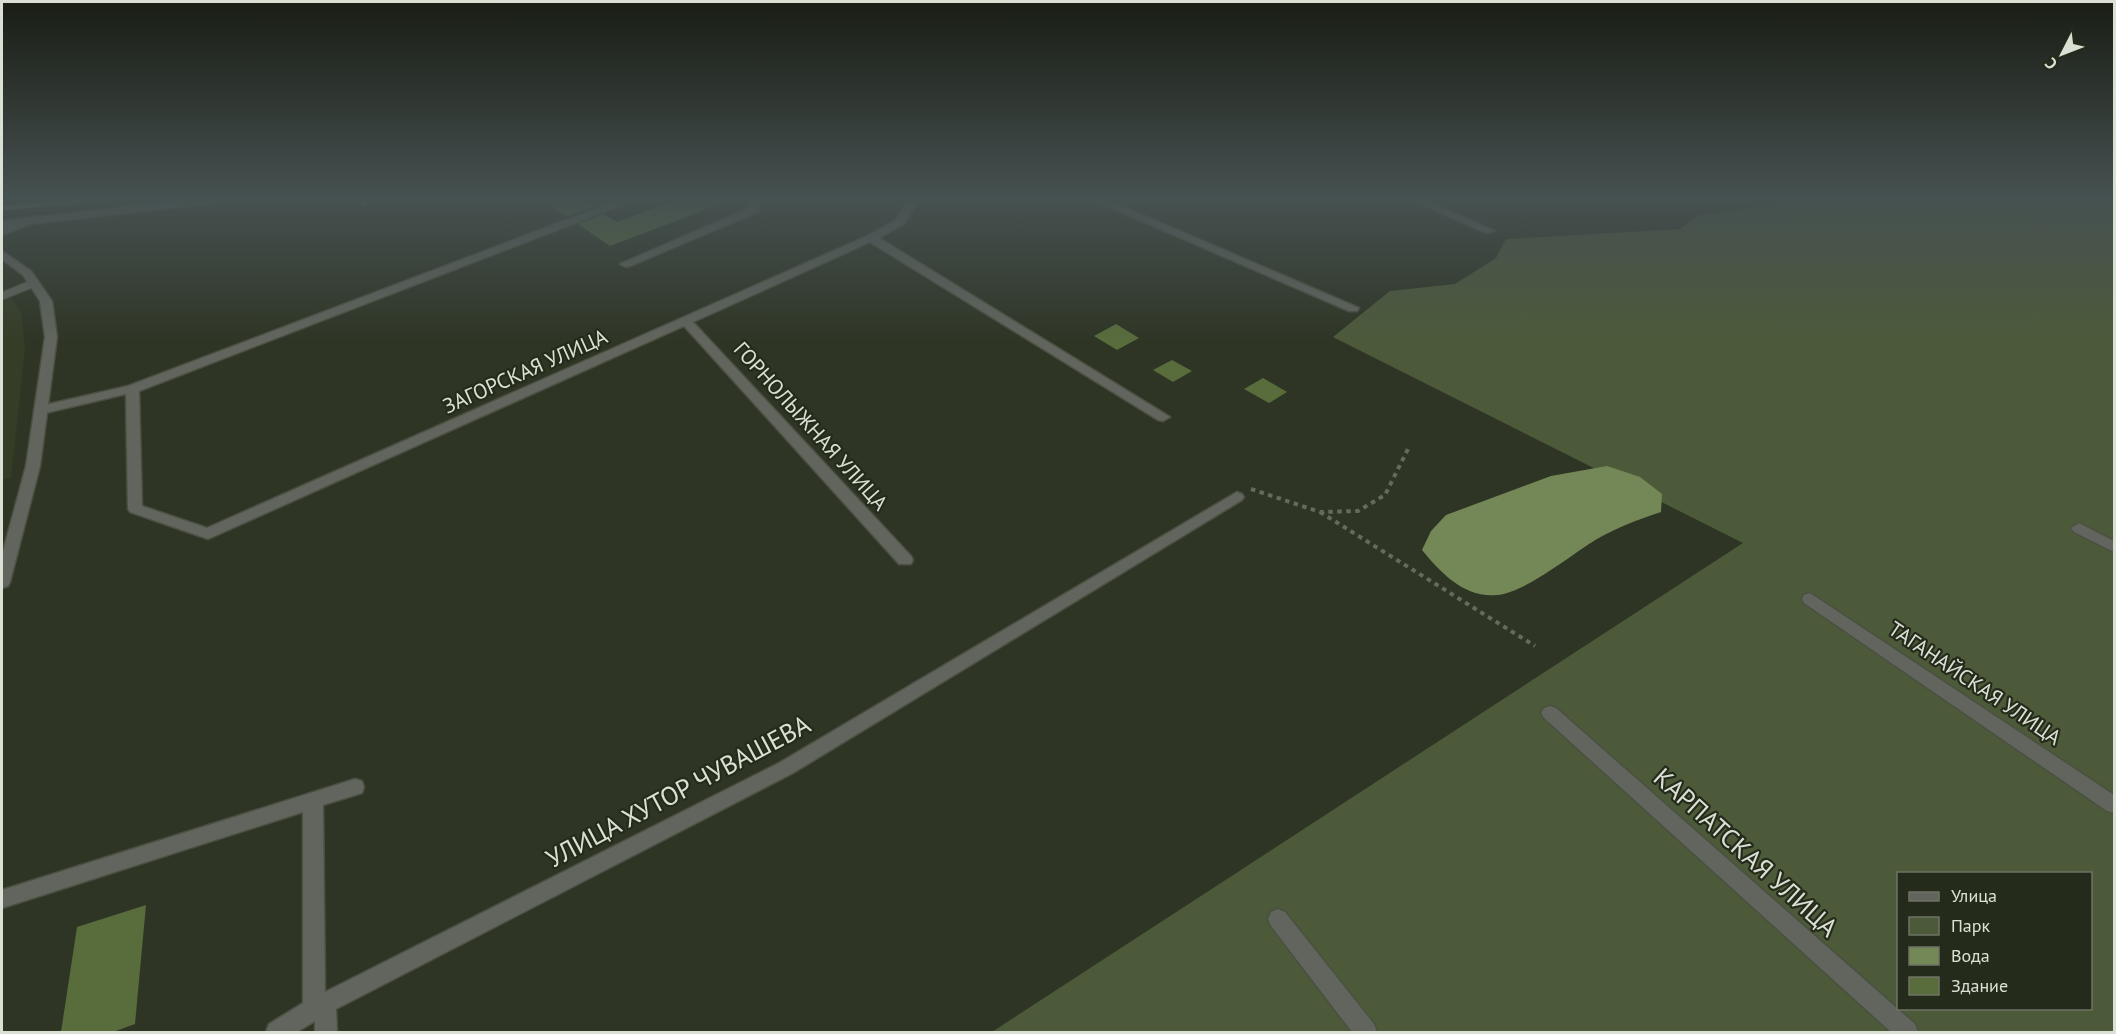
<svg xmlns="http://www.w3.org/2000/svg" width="2116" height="1034" viewBox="0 0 2116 1034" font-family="'PT Sans',sans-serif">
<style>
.built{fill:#343d26}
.green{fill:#4d5a3a;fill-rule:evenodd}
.water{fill:#748857}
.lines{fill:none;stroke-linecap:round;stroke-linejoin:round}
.stream{stroke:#748857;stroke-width:5}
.building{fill:#596c3c}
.service-casing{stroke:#4a5041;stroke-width:9}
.minor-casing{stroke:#4a5041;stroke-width:3}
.tertiary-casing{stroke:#4a5041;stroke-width:3}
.path{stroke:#646a5c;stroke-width:4;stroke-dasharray:4.5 4.5;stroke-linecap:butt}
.service{stroke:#61655d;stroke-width:7}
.minor{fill:#61655d;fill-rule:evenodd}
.tertiary{fill:#61655d;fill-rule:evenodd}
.labels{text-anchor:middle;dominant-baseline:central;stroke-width:4.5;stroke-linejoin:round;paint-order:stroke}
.street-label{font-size:21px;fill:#dbe0d5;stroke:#252b1b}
.near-street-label{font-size:26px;fill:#dbe0d5;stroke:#252b1b}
</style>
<rect width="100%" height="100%" fill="#2e3525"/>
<polygon class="built" points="2,285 21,311 25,349 11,478 2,480"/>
<path class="green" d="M1819,197H2114V1032H992L1743,543L1333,337L1390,291L1455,284L1496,258L1506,239L1680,229L1699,215L1797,201L1819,202ZM1898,874H2090V1008H1898Z"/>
<path class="water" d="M1607,466L1640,477L1662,494L1661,512C1639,519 1616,528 1597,539C1572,554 1525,593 1497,595C1464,598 1441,573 1422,550L1431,531L1446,515L1551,476Z"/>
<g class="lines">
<polyline class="stream" points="2,208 122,197"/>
</g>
<g class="building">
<polygon points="538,197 577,197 593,207 567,217"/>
<polygon points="683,197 731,197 731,200 610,246 578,224 604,214 617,222"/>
<polygon points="1116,324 1139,338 1117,350 1094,336"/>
<polygon points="1172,360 1192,371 1173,382 1153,370"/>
<polygon points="1263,378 1287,392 1269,403 1244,389"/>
<polygon points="146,905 135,1024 113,1032 61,1032 77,927"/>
</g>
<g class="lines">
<g class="service-casing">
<g id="service">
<polyline points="364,203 368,197"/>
<polyline points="2,296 34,283"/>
</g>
</g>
<g class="minor-casing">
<g id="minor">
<polygon points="210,197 247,197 242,200 2,227 2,221"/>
<polygon points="627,197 643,197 139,391 142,506 207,528 867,236 896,220 910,197 921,197 904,224 879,238 1170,417 1163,421 1158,420 870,242 693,322 911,556 913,560 911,564 899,564 684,326 208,539 130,512 128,509 126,394 41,414 34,410 36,407 128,386"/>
<polygon points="750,197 760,197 758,212 630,266 626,267 620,264 749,208"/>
<polygon points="1086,197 1101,197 1359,308 1357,311 1349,311"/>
<polygon points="1404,197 1419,197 1495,231 1486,233"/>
<polygon points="1823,197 1833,197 1834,199 1829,202"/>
<polygon points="1237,492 1242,494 1244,497 1242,500 793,773 336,1009 337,1032 315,1032 315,1021 297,1032 266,1032 269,1024 303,1003 303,812 2,908 2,890 355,779 362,781 364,787 362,793 323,805 325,992 779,763"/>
<polygon points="2079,523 2114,541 2114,552 2074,532 2071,528"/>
<polygon points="1810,593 2114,795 2114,813 2107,811 1804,603 1802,599 1804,595"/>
<polygon points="1550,706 1556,708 1915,1024 1918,1032 1891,1032 1544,718 1541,713 1544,708"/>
<polygon points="1278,909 1285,912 1374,1024 1377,1032 1352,1032 1271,926 1268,919 1271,912"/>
</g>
</g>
<g class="tertiary-casing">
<g id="tertiary">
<polygon points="35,216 40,219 39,221 2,235 2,228"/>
<polygon points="2,251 31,271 52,301 57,337 40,466 10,582 8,586 2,588 2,555 26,466 45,337 40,301 23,275 2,259"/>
</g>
</g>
<g class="path">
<polyline points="1251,489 1320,512 1358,511 1385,495 1408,449"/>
<polyline points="1320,512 1535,646"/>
</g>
<use href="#service" class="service"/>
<use href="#minor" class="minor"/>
<use href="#tertiary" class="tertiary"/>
</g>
<linearGradient id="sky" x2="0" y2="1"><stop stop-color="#191d14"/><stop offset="0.58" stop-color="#465151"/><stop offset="1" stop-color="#465151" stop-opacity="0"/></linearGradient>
<rect width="2116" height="342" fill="url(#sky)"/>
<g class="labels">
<g class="street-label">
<text transform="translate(525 371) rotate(-24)">ЗАГОРСКАЯ УЛИЦА</text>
<text transform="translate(811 426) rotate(48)">ГОРНОЛЫЖНАЯ УЛИЦА</text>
<text transform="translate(1975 683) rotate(34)">ТАГАНАЙСКАЯ УЛИЦА</text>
</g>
<g class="near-street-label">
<text transform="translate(678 791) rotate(-28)">УЛИЦА ХУТОР ЧУВАШЕВА</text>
<text transform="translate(1746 852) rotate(42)">КАРПАТСКАЯ УЛИЦА</text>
</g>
</g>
<rect width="2116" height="1034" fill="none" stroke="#dbe0d5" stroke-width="6"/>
<rect x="1897" y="872" width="195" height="138" fill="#252b1b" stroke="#6e7365" stroke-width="1.5"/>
<rect x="1909" y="892" width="30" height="9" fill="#61655d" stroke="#6e7365" stroke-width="1.5"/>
<text x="1951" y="902" font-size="18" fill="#dbe0d5">Улица</text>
<rect x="1909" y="917" width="30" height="18" fill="#4d5a3a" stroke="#6e7365" stroke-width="1.5"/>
<text x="1951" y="932" font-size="18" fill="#dbe0d5">Парк</text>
<rect x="1909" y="947" width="30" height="18" fill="#748857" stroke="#6e7365" stroke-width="1.5"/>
<text x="1951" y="962" font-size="18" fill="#dbe0d5">Вода</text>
<rect x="1909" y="977" width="30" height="18" fill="#596c3c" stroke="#6e7365" stroke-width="1.5"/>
<text x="1951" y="992" font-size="18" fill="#dbe0d5">Здание</text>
<g transform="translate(2062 54) rotate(228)" stroke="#252b1b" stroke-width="4.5" paint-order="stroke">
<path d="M0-4.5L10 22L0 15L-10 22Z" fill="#dbe0d5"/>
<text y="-9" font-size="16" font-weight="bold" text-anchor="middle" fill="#dbe0d5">С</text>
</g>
</svg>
